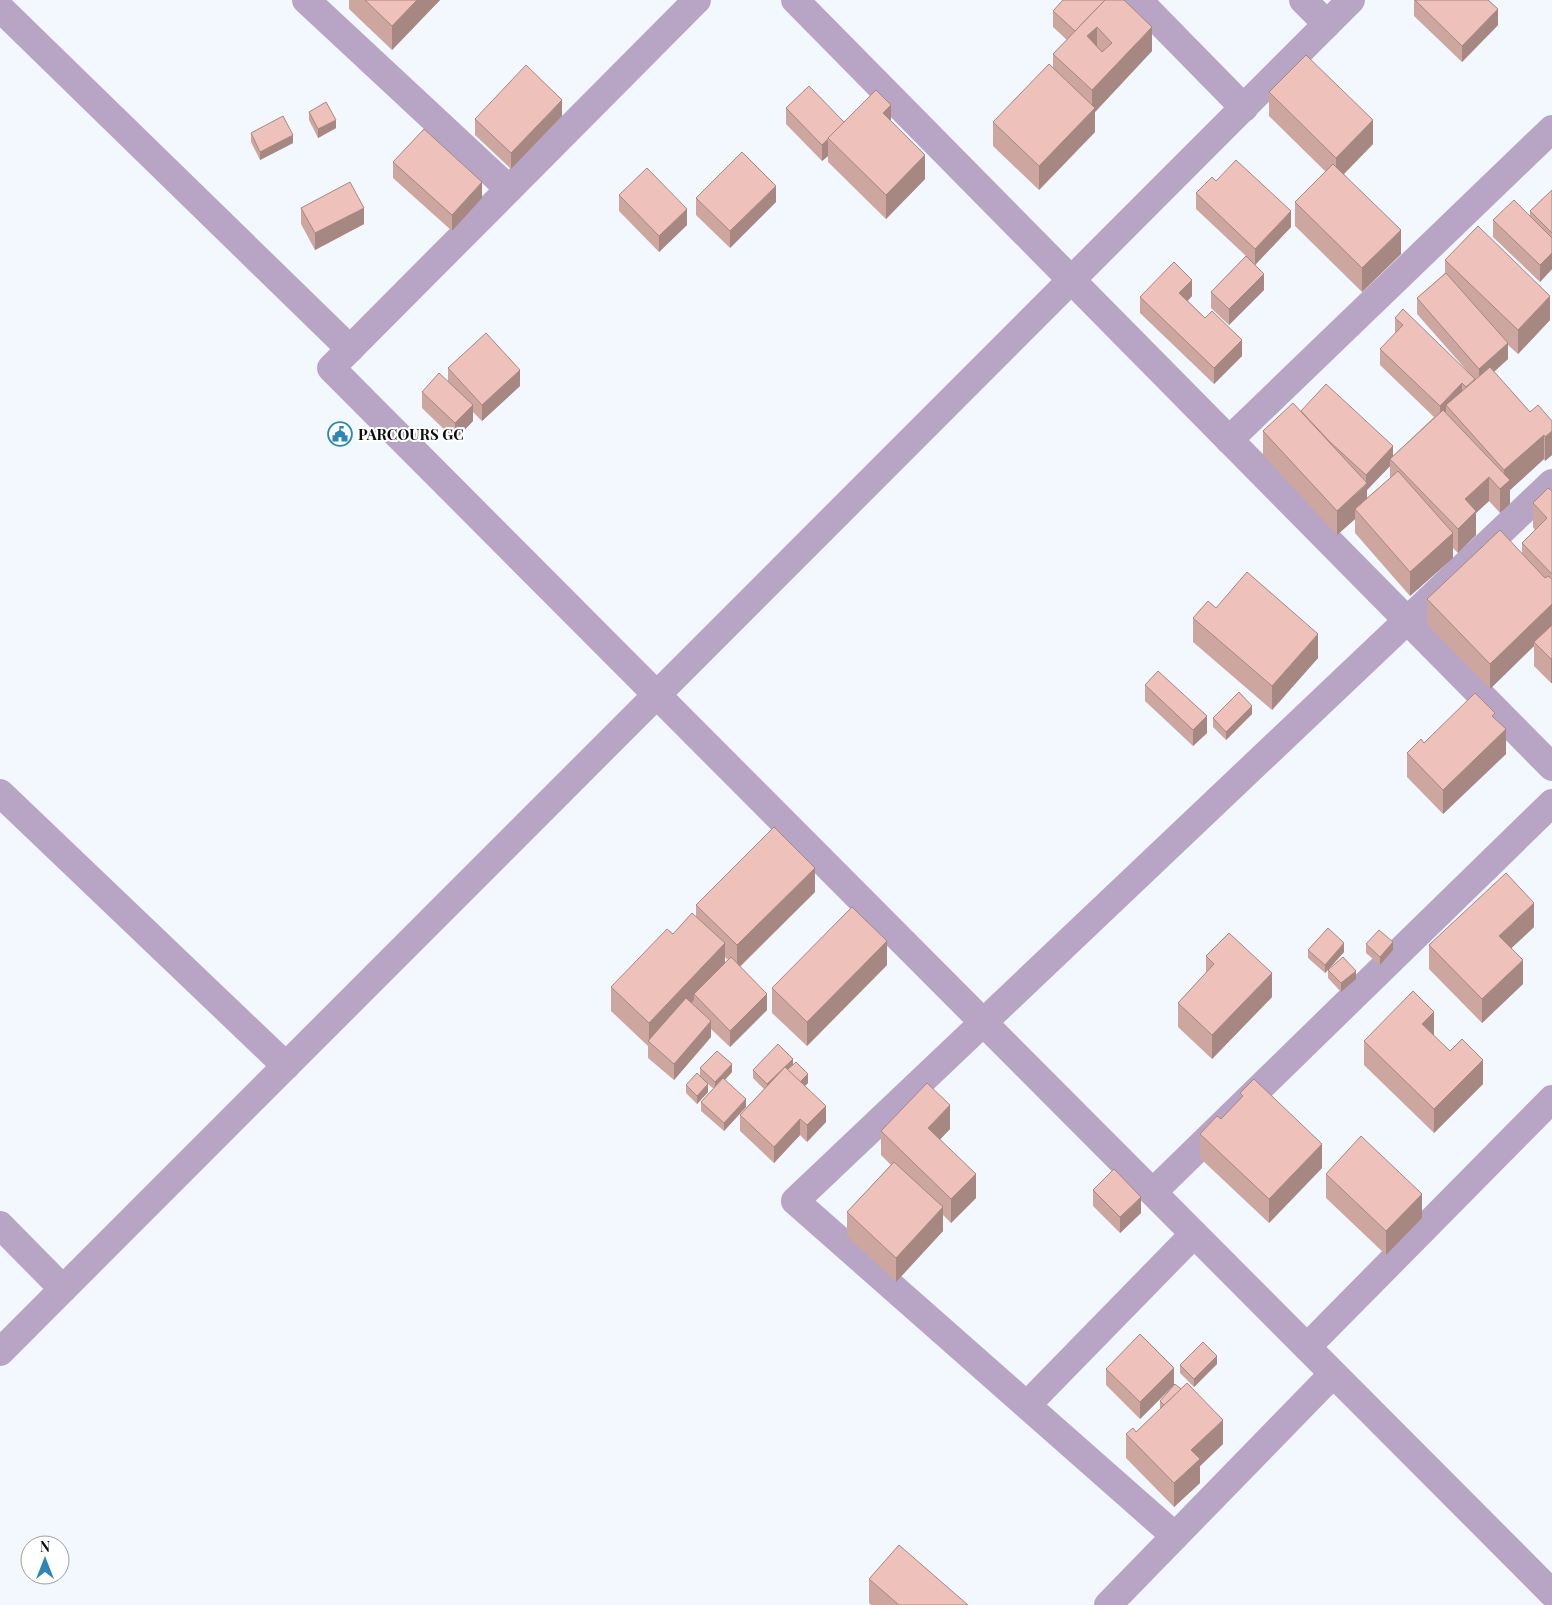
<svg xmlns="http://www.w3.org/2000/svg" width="1552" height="1605" viewBox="0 0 1552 1605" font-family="'Playfair Display',serif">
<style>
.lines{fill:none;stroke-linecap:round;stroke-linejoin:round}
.street{stroke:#b8a5c6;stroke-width:28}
.wall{fill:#cda6a0;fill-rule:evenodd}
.shaded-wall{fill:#a78782}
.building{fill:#eec1ba;stroke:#a78782;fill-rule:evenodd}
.labels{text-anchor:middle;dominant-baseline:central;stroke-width:4;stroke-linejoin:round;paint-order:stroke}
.poi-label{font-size:15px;font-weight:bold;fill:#0c0e10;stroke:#fff;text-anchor:start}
</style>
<rect width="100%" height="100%" fill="#f3f8fe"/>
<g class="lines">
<g class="street">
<polyline points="306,0 509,189"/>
<polyline points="697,0 331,368 1552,1593"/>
<polyline points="795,0 1552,767"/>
<polyline points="1138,0 1244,108"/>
<polyline points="1303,0 1327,24"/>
<polyline points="0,8 350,349"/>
<polyline points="1229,440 1552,129"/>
<polyline points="0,793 286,1066"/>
<polyline points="1153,1192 1552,803"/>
<polyline points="0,1225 63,1289"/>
<polyline points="1307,1347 1552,1099"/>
<polyline points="0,1352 1351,0"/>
<polyline points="1027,1405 1194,1234"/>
<polyline points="1175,1536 795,1201 1552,483"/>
<polyline points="1108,1605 1333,1374"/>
</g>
</g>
<g class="wall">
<polygon points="349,0 440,0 392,50 349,9"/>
<polygon points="1063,0 1152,51 1095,112 1095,132 1039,190 993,146 993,122 1053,69 1053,54 1067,40 1053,27 1053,11"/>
<polygon points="1414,0 1488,0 1498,25 1462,62 1414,16"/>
<polygon points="1269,92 1373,144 1344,174 1401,254 1362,292 1295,226 1295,202 1326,172 1269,116"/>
<polygon points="786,108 844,122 891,121 925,179 886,219 828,162 828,156 822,161 786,124"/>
<polygon points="309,112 336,128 318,138 309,120"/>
<polygon points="562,116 511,169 475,135 475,119"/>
<polygon points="251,133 293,143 260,160 251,142"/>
<polygon points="393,162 482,198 452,231 393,178"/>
<polygon points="1216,181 1291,227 1255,265 1264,290 1229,325 1211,308 1211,292 1246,256 1196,209 1196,193"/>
<polygon points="1552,190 1552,269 1540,282 1493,237 1493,220 1530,216 1530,211"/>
<polygon points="619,195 687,225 659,252 619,211"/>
<polygon points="696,198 776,202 730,248 696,215"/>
<polygon points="301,208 364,224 315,250 301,224"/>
<path d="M1445,260L1550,320L1518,354L1508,345V359L1494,372L1530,412L1552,421V455L1545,461L1544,459L1510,490V504L1500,513L1489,501L1476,513V535L1458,553L1453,548V558L1410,596L1355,533V519L1337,535L1263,455V431L1301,411L1393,456L1434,417L1380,365V349L1395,334V318L1469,373L1417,314V298L1445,273ZM1390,466V478L1367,498V490Z"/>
<polygon points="1192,296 1188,301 1242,356 1214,384 1140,313 1140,297"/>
<polygon points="448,368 520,386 482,421 473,412 473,421 455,440 422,408 422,392 448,381"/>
<polygon points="1552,491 1552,683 1551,683 1534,666 1534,646 1490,689 1427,624 1427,599 1522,553 1522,543 1535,530 1533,527 1533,503"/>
<polygon points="1216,608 1318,658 1272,710 1193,642 1193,618"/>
<polygon points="1145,685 1207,733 1193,746 1145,701"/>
<polygon points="1252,714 1226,740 1213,727 1213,718"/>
<polygon points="1495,718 1506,754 1443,814 1407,777 1407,753 1424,743"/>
<path d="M815,892L740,967L767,1010L730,1047L711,1029V1037L674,1080L648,1058V1046L611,1011V987L673,934L696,917V905ZM725,957L728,960L725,963Z"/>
<polygon points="1534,927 1511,948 1523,984 1482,1023 1429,969 1429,945"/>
<polygon points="1366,944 1393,950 1380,965 1366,953"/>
<polygon points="1308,950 1344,952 1329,969 1356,979 1341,992 1328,978 1328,970 1325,973 1308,958"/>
<polygon points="1206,956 1272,997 1212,1059 1178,1027 1178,1003 1206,973"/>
<polygon points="887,965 807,1046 772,1013 772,988"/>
<polygon points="1434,1036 1483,1084 1434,1133 1364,1065 1364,1041"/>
<polygon points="793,1064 808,1083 805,1086 826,1122 807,1142 800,1135 774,1163 740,1131 740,1115 764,1089 753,1078 753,1070"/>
<polygon points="700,1068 732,1072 725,1080 746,1107 724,1131 701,1111 701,1102 714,1089 708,1084 708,1092 697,1104 686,1093 686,1085 700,1076"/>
<polygon points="1240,1093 1322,1168 1269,1223 1200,1158 1200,1134 1221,1119 1240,1100"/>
<polygon points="950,1129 940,1139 976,1198 951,1223 943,1215 943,1231 896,1282 847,1236 847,1212 891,1165 881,1155 881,1131"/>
<polygon points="1326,1174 1422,1218 1386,1255 1326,1198"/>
<polygon points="1093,1190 1141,1213 1120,1233 1093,1206"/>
<polygon points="1217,1364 1194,1387 1180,1373 1180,1365"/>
<polygon points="1106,1369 1174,1385 1140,1419 1106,1385"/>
<polygon points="1160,1401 1223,1444 1200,1466 1200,1483 1174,1507 1126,1458 1126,1434 1136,1432 1160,1409"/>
<polygon points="869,1579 968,1605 871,1605 869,1603"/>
</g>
<g class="shaded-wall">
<polygon points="417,0 440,0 392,50 392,26"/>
<polygon points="1119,3 1097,28 1097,51 1077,33"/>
<polygon points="1498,9 1498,25 1462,62 1462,46"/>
<polygon points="1152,27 1152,51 1095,112 1095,132 1039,190 1039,166 1092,111 1092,90"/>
<polygon points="562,100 562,116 511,169 511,153"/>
<polygon points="891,105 891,129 883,113"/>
<polygon points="336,120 336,128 318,138 318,129"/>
<polygon points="1373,120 1373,144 1336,182 1336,158"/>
<polygon points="293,135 293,143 260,160 260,152"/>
<polygon points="828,140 828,156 822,161 822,145"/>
<polygon points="925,155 925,179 886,219 886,195"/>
<polygon points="482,182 482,198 452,231 452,215"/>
<polygon points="776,186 776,202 730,248 730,231"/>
<polygon points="364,208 364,224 315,250 315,233"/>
<polygon points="687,209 687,225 659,252 659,236"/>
<polygon points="1291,211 1291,227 1255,265 1255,249"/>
<polygon points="1401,230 1401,254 1362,292 1362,268"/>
<polygon points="1552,253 1552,269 1540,282 1540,265"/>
<polygon points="1264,274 1264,290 1229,325 1229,309"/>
<polygon points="1192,280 1192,296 1179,309 1179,293"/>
<polygon points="1550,296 1550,320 1518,354 1518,330"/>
<polygon points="1242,340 1242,356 1214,384 1214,368"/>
<polygon points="1508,343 1508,359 1479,385 1479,369"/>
<polygon points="520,370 520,386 482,421 482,405"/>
<polygon points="1462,383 1462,400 1446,405 1446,416 1440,422 1440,406"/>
<polygon points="473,405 473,421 455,440 455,423"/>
<polygon points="1552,431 1552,455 1545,461 1545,437"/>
<polygon points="1544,435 1544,459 1510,490 1510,504 1500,513 1500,489 1504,485 1504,470"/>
<polygon points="1393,446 1393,462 1390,459 1390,466 1367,490 1367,507 1355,509 1355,519 1337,535 1337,511 1366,485 1366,475"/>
<polygon points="1489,477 1489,501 1476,513 1476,535 1458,553 1458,529 1465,499"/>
<polygon points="1453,533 1453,558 1410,596 1410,572"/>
<polygon points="1552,604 1552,628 1534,642 1534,646 1490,689 1490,664"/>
<polygon points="1318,634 1318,658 1272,710 1272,686"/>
<polygon points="1552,658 1552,683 1551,683 1551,659"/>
<polygon points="1252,706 1252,714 1226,740 1226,732"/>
<polygon points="1207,716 1207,733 1193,746 1193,730"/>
<polygon points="1506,729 1506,754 1443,814 1443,790"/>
<polygon points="815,868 815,892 737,969 737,945"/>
<polygon points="1534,903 1534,927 1499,960 1499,936"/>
<polygon points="887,941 887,965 807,1046 807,1022"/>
<polygon points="1393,942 1393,950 1380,965 1380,957"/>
<polygon points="725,943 725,967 694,994 694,1000 651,1044 649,1042 649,1023"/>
<polygon points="1344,943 1344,952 1325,973 1325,965"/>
<polygon points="1523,960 1523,984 1482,1023 1482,999"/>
<polygon points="1356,971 1356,979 1341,992 1341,983"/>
<polygon points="1272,973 1272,997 1212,1059 1212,1035"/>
<polygon points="767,994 767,1010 730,1047 730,1031"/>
<polygon points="1434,1012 1434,1036 1422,1024"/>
<polygon points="711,1021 711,1037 674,1080 674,1064"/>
<polygon points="793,1059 793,1067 767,1092 767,1084"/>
<polygon points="1483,1060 1483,1084 1434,1133 1434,1109"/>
<polygon points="732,1064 732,1072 715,1090 715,1082"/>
<polygon points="808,1074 808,1083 797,1093 797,1085"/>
<polygon points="708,1084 708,1092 697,1104 697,1096"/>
<polygon points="746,1099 746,1107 724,1131 724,1123"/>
<polygon points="950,1105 950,1129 928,1152 928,1128"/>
<polygon points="826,1106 826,1122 807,1142 807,1125"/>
<polygon points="800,1119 800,1135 774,1163 774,1147"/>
<polygon points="1322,1144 1322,1168 1269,1223 1269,1199"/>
<polygon points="976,1174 976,1198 951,1223 951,1199"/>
<polygon points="1422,1194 1422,1218 1386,1255 1386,1231"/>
<polygon points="1141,1197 1141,1213 1120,1233 1120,1217"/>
<polygon points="943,1207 943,1231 896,1282 896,1258"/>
<polygon points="1217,1356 1217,1364 1194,1387 1194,1379"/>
<polygon points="1174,1368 1174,1385 1140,1419 1140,1402"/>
<polygon points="1223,1420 1223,1444 1200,1466 1200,1483 1174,1507 1174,1483 1191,1450"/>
</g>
<g class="building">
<polygon points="365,0 417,0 392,26"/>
<polygon points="1063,0 1105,0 1075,31 1053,11"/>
<path d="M1105,0H1124L1152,27L1092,90L1053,54ZM1097,27L1112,43L1102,52L1087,36Z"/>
<polygon points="1415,0 1488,0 1498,9 1462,46"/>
<polygon points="1306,55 1373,120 1336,158 1269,92"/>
<polygon points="1049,64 1095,108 1039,166 993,122"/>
<polygon points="526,65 562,100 511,153 475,119"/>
<polygon points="809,86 844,122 822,145 786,108"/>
<polygon points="876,90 891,105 883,113 925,155 886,195 828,138"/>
<polygon points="326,102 336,120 318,129 309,112"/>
<polygon points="283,116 293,135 260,152 251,133"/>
<polygon points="424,129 482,182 452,215 393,162"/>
<polygon points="742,152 776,186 730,231 696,198"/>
<polygon points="1236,160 1291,211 1255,249 1196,193 1212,177 1216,181"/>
<polygon points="1333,164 1401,230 1362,268 1295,202"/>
<polygon points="647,168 687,209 659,236 619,195"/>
<polygon points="350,182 364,208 315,233 301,208"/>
<polygon points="1552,190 1552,233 1530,211"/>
<polygon points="1514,200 1552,238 1552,253 1540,265 1493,220"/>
<polygon points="1478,226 1550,296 1518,330 1445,260"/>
<polygon points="1246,256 1264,274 1229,309 1211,292"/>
<polygon points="1174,262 1192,280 1179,293 1205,318 1212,311 1242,340 1214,368 1140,297"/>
<polygon points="1446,273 1508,343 1479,369 1417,298"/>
<polygon points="1403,309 1475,379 1466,387 1462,383 1440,406 1380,349 1403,325 1395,318"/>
<polygon points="486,333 520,370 482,405 448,368"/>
<polygon points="1490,367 1530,412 1538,405 1552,421 1552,431 1545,437 1544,435 1504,470 1446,405"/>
<polygon points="439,373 473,405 455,423 422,392"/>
<polygon points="1326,384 1393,446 1366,475 1330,442 1301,411"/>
<polygon points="1293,403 1367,483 1337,511 1263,431"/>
<polygon points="1443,410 1510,480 1500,489 1489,477 1465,499 1476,511 1458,529 1390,459"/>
<polygon points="1398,471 1453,533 1410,572 1355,509"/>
<polygon points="1548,488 1552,491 1552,574 1522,543 1547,518 1533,503"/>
<polygon points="1500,530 1545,578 1548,576 1552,579 1552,604 1490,664 1427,599"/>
<polygon points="1247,572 1318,634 1272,686 1193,618 1208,601 1216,608"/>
<polygon points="1552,625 1552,658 1551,659 1534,642"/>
<polygon points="1158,671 1207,716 1193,730 1145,685"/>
<polygon points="1239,692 1252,706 1226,732 1213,718"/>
<polygon points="1475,693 1495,713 1492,716 1506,729 1443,790 1407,753 1421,739 1424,743"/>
<polygon points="774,827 815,868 737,945 696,905"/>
<polygon points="1506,873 1534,903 1499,936 1523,960 1482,999 1429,945"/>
<polygon points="852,907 887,941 807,1022 772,988"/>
<polygon points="692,913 725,943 649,1023 611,987 667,929 673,934"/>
<polygon points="1328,928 1344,943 1325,965 1308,950"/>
<polygon points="1379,930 1393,942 1380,957 1366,944"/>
<polygon points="1229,933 1272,973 1212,1035 1178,1003 1214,964 1206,956"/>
<polygon points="731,957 767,994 730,1031 694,994"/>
<polygon points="1343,957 1356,971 1341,983 1328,970"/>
<polygon points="1413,991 1434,1012 1422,1024 1450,1051 1462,1039 1483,1060 1434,1109 1364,1041"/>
<polygon points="686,998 711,1021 674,1064 648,1041"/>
<polygon points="778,1044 793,1059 767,1084 753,1070"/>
<polygon points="717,1051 732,1064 715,1082 700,1068"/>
<polygon points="796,1062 808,1074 800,1082 787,1070"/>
<polygon points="785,1067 826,1106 807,1125 800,1119 774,1147 740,1115"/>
<polygon points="697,1073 708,1084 697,1096 686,1085"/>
<polygon points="723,1078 746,1099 724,1123 701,1102"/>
<polygon points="1254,1079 1322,1144 1269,1199 1200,1134 1217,1116 1221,1119 1243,1096 1240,1093"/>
<polygon points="927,1083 950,1105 928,1128 976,1174 951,1199 881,1131"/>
<polygon points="1361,1136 1422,1194 1386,1231 1326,1174"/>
<polygon points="894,1162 943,1207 896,1258 847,1212"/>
<polygon points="1114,1169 1141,1197 1120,1217 1093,1190"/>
<polygon points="1140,1334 1174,1368 1140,1402 1106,1369"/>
<polygon points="1203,1342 1217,1356 1194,1379 1180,1365"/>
<polygon points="1187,1383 1223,1420 1191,1450 1200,1459 1174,1483 1126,1434 1133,1428 1136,1432"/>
<polygon points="1175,1384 1181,1389 1164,1405 1160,1401"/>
<polygon points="899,1545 968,1605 899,1605 869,1579"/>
</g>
<defs>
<g id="civic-ring" transform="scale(1.25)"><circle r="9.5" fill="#fff" stroke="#2d86b4" stroke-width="1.5"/><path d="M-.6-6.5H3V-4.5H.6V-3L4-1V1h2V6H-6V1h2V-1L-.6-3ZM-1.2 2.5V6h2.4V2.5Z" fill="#2d86b4"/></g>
</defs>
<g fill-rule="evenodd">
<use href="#civic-ring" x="340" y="434"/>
</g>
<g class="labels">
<g class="poi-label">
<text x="358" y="434">PARCOURS GC</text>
</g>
</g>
<g transform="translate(45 1560)"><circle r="24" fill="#ffffff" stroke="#9e9f9f"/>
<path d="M0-4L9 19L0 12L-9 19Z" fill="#2d86b4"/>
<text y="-8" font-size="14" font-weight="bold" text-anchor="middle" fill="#0c0e10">N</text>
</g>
</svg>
